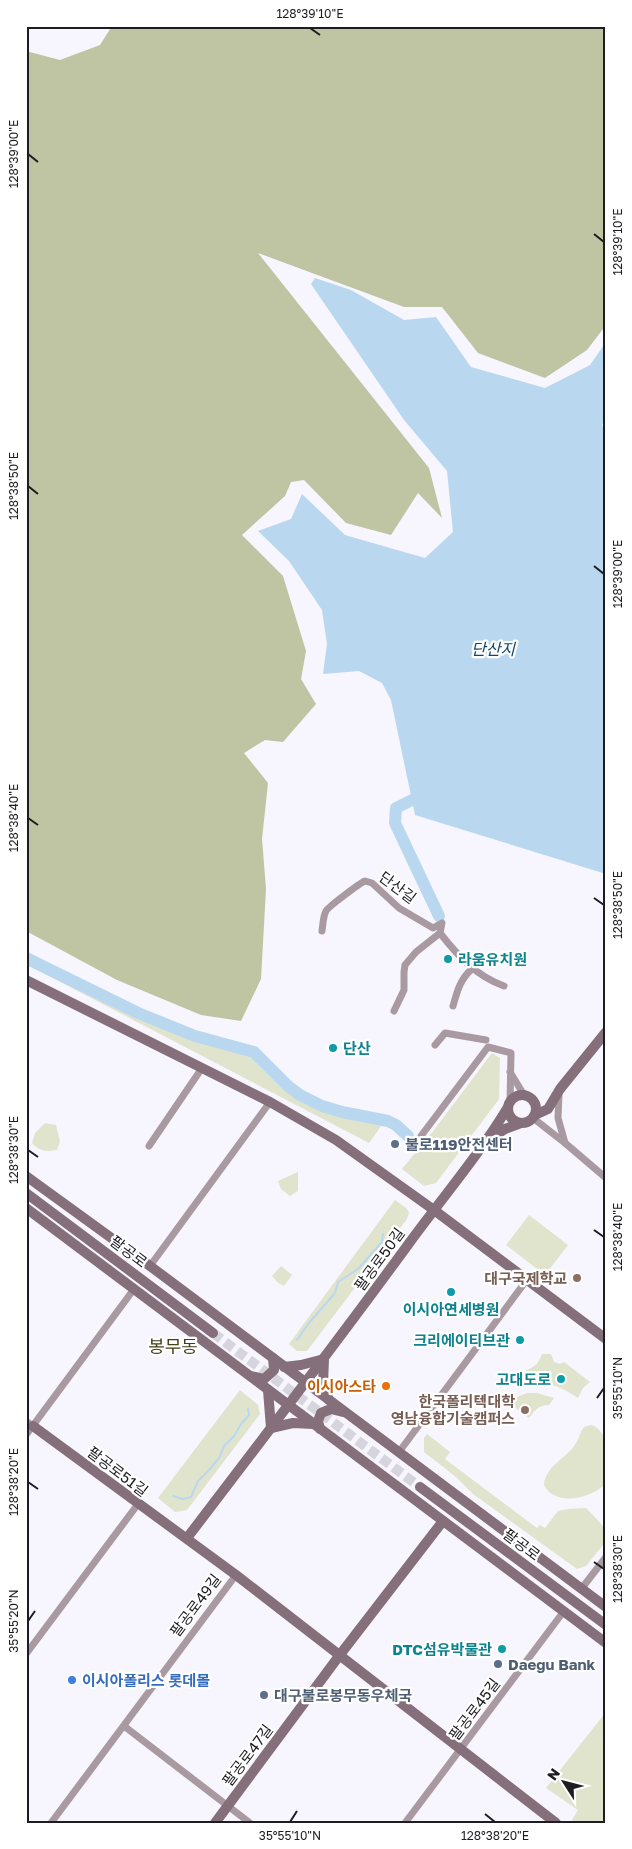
<svg xmlns="http://www.w3.org/2000/svg" width="632" height="1849" viewBox="0 0 632 1849" font-family="'Golos Text','Noto Sans KR',sans-serif">
<style>
.green{fill:#e0e4cc}
.forest{fill:#bfc4a3}
.water{fill:#b9d8ef}
.lines{fill:none;stroke-linecap:round;stroke-linejoin:round}
.stream{stroke:#b9d8ef;stroke-width:2}
.river{stroke:#b9d8ef;stroke-width:12}
.secondary-tunnel{stroke:#d6d4dc;stroke-width:10;stroke-dasharray:10 5;stroke-linecap:butt}
.street{stroke:#a99aa2;stroke-width:7}
.secondary{stroke:#846f7a;stroke-width:10}
.ticks{fill:none;stroke:#1d1c21;stroke-width:2}
.culture-dot{fill:#0f9aa8;stroke:#fff;stroke-width:2}
.service-dot{fill:#5c6f8a;stroke:#fff;stroke-width:2}
.education-dot{fill:#8d6e63;stroke:#fff;stroke-width:2}
.food-dot{fill:#e8710a;stroke:#fff;stroke-width:2}
.shop-dot{fill:#3f7fe0;stroke:#fff;stroke-width:2}
.labels{text-anchor:middle;dominant-baseline:central;stroke-width:4.5;stroke-linejoin:round;paint-order:stroke}
.street-label{font-size:15px;fill:#1d1c21;stroke:#fff}
.culture-label{font-size:15px;font-weight:bold;fill:#0d838f;stroke:#fff;text-anchor:end}
.service-label{font-size:15px;font-weight:bold;fill:#4e5e75;stroke:#fff;text-anchor:start}
.education-label{font-size:15px;font-weight:bold;fill:#785e54;stroke:#fff;text-anchor:end}
.food-label{font-size:15px;font-weight:bold;fill:#c56008;stroke:#fff;text-anchor:end}
.shop-label{font-size:15px;font-weight:bold;fill:#366cbe;stroke:#fff;text-anchor:start}
.water-label{font-size:16px;font-style:italic;fill:#114665;stroke:#fff}
.quarter-label{font-size:18px;fill:#423e15;stroke:#fff}
.neatline{fill:none;stroke:#1d1c21;stroke-width:2}
.ticks-label{font-size:12px;text-anchor:middle;fill:#1d1c21}
</style>
<rect width="100%" height="100%" fill="#f7f5fd"/>
<g class="green">
<polygon points="26,951 101,994 249,1053 298,1099 337,1115 384,1122 369,1143 26,964"/>
<polygon points="492,1053 500,1058 499,1099 436,1183 424,1186 402,1169 434,1130"/>
<path d="M45,1123L56,1125L60,1141L57,1150C45,1152 40,1151 32,1143L35,1133Z"/>
<polygon points="298,1172 298,1191 290,1196 281,1189 278,1181"/>
<polygon points="395,1200 406,1208 409,1212 407,1219 307,1351 297,1351 289,1344"/>
<polygon points="529,1215 568,1245 545,1275 506,1245"/>
<polygon points="281,1266 292,1275 284,1286 277,1282 272,1276"/>
<path d="M542,1354H551L554,1362L560,1364L564,1362L590,1382L583,1388L578,1398C558,1385 536,1376 512,1385L516,1380L513,1378C522,1367 535,1374 542,1354Z"/>
<polygon points="240,1390 258,1405 260,1414 187,1510 175,1512 158,1498"/>
<path d="M527,1393H537L554,1398L549,1405C539,1405 535,1410 529,1418L509,1403L517,1397Z"/>
<path d="M591,1425C613,1432 606,1465 606,1483C592,1499 555,1507 544,1485C545,1467 566,1458 575,1445C579,1439 580,1432 584,1427Z"/>
<polygon points="427,1434 450,1452 445,1459 537,1528 540,1525 545,1528 558,1511 568,1509 586,1508 606,1529 606,1541 586,1566 577,1569 473,1494 456,1477 424,1452 424,1438"/>
<polygon points="606,1712 606,1823 576,1823 572,1820 578,1810 546,1788"/>
</g>
<polygon class="forest" points="112,26 606,26 606,325 587,350 545,378 478,353 442,307 404,307 258,253 429,468 442,518 418,493 391,535 346,523 304,480 291,482 285,496 242,535 283,576 306,651 301,679 316,704 283,742 265,740 244,753 268,783 262,839 266,889 261,979 241,1021 201,1015 117,980 26,931 26,51 60,60 100,45"/>
<polygon class="water" points="315,278 351,290 404,320 436,317 471,367 545,388 590,365 606,342 606,416 602,425 606,434 606,874 415,815 391,700 382,683 359,671 323,674 327,644 322,610 289,561 258,531 291,519 302,494 345,535 425,558 453,532 447,471 404,420 311,284"/>
<g class="lines">
<g class="stream">
<polyline points="297,1340 309,1323 335,1293 338,1282 358,1269 382,1242 383,1234"/>
<polyline points="173,1496 183,1499 191,1497 198,1481 209,1470 219,1458 224,1446 234,1436 241,1424 249,1415 248,1409"/>
</g>
<g class="river">
<polyline points="412,800 396,808 395,823 439,916"/>
<polyline points="26,958 138,1013 195,1036 254,1052 288,1086 300,1095 322,1106 342,1112 388,1121 396,1125 408,1136"/>
</g>
<polyline class="secondary-tunnel" points="213,1333 420,1487"/>
<g class="street">
<path d="M322,931C323,925 323,916 326,911C328,907 360,883 365,881L372,883L399,908L433,928L442,923L440,933C458,956 476,976 504,986"/>
<path d="M453,1006C457,992 460,979 472,969"/>
<polyline points="394,1011 404,990 404,972 405,965 416,952 440,933"/>
<polyline points="435,1045 445,1033 486,1040"/>
<polyline points="510,1072 524,1095"/>
<polyline points="559,1094 558,1118 565,1143"/>
<polyline points="533,1118 565,1143 606,1178"/>
<polyline points="421,1136 488,1047 511,1053 510,1103"/>
<polyline points="149,1146 202,1068"/>
<polyline points="150,1266 270,1102"/>
<polyline points="26,1421 33,1426"/>
<polyline points="26,1435 134,1289"/>
<polyline points="399,1452 526,1281"/>
<polyline points="582,1588 606,1557"/>
<polyline points="26,1654 138,1504"/>
<polyline points="124,1726 250,1823"/>
<polyline points="51,1823 236,1575"/>
<polyline points="405,1823 564,1611"/>
</g>
<g class="secondary">
<polyline points="26,980 270,1102 336,1140 434,1210 606,1339"/>
<circle cx="522" cy="1109" r="14"/>
<polyline points="535,1115 548,1109 560,1089 606,1032"/>
<polyline points="492,1138 505,1129 521,1123"/>
<polyline points="26,1176 150,1266 606,1607"/>
<polyline points="26,1193 213,1333"/>
<polyline points="26,1208 606,1643"/>
<polyline points="284,1367 301,1365 324,1359 323,1384 329,1400"/>
<polyline points="251,1376 264,1379 274,1370 273,1358"/>
<polyline points="268,1390 271,1428 293,1423 313,1424"/>
<polyline points="33,1426 236,1575 556,1823"/>
<polyline points="320,1429 318,1421 321,1413 331,1409 343,1412"/>
<polyline points="420,1487 606,1625"/>
<path d="M187,1538C262,1440 337,1342 410,1242C443,1197 479,1155 508,1107"/>
<polyline points="215,1823 339,1656 443,1521"/>
</g>
</g>
<path class="ticks" d="M310,28L320,35M28,154L38,162M594,234L604,242M28,486L38,494M594,566L604,574M28,818L38,825M594,898L604,905M28,1150L38,1157M594,1230L604,1237M597,1398L604,1388M28,1482L38,1489M594,1562L604,1569M28,1621L35,1611M485,1814L495,1822M290,1822L297,1811"/>
<g class="culture-dot">
<circle cx="448" cy="959" r="5"/>
<circle cx="333" cy="1048" r="5"/>
<circle cx="451" cy="1292" r="5"/>
<circle cx="520" cy="1340" r="5"/>
<circle cx="561" cy="1379" r="5"/>
<circle cx="502" cy="1649" r="5"/>
</g>
<g class="service-dot">
<circle cx="395" cy="1144" r="5"/>
<circle cx="498" cy="1664" r="5"/>
<circle cx="264" cy="1695" r="5"/>
</g>
<g class="education-dot">
<circle cx="577" cy="1278" r="5"/>
<circle cx="525" cy="1410" r="5"/>
</g>
<circle class="food-dot" cx="386" cy="1386" r="5"/>
<circle class="shop-dot" cx="72" cy="1680" r="5"/>
<g class="labels">
<g class="street-label">
<text transform="translate(398 887) rotate(37)">단산길</text>
<text transform="translate(129 1251) rotate(37)">팔공로</text>
<text transform="translate(379 1259) rotate(-54)">팔공로50길</text>
<text transform="translate(118 1471) rotate(37)">팔공로51길</text>
<text transform="translate(522 1544) rotate(37)">팔공로</text>
<text transform="translate(195 1605) rotate(-53)">팔공로49길</text>
<text transform="translate(474 1709) rotate(-53)">팔공로45길</text>
<text transform="translate(247 1755) rotate(-53)">팔공로47길</text>
</g>
<g class="culture-label">
<text x="458" y="959" text-anchor="start">라움유치원</text>
<text x="343" y="1048" text-anchor="start">단산</text>
<text x="451" y="1309" text-anchor="middle">이시아연세병원</text>
<text x="510" y="1340">크리에이티브관</text>
<text x="551" y="1379">고대도로</text>
<text x="492" y="1649">DTC섬유박물관</text>
</g>
<g class="service-label">
<text x="405" y="1144">불로119안전센터</text>
<text x="508" y="1664">Daegu Bank</text>
<text x="274" y="1695">대구불로봉무동우체국</text>
</g>
<g class="education-label">
<text x="567" y="1278">대구국제학교</text>
<text x="515" y="1401">한국폴리텍대학<tspan x="515" dy="17">영남융합기술캠퍼스</tspan></text>
</g>
<g class="food-label">
<text x="376" y="1386">이시아스타</text>
</g>
<g class="shop-label">
<text x="82" y="1680">이시아폴리스 롯데몰</text>
</g>
<g class="water-label">
<text x="493" y="649">단산지</text>
</g>
<g class="quarter-label">
<text x="173" y="1346">봉무동</text>
</g>
</g>
<rect width="632" height="1849" fill="none" stroke="#ffffff" stroke-width="55"/>
<g transform="translate(564 1782) rotate(306)" stroke="#ffffff" stroke-width="4" paint-order="stroke">
<path d="M0-4L9 19L0 12L-9 19Z" fill="#1d1c21"/>
<text y="-8" font-size="14" font-weight="bold" text-anchor="middle" fill="#1d1c21">N</text>
</g>
<rect x="28" y="28" width="576" height="1794" class="neatline"/>
<g class="ticks-label">
<text x="310" y="18">128°39'10"E</text>
<text transform="translate(14 154) rotate(-90)" y="4">128°39'00"E</text>
<text transform="translate(618 242) rotate(-90)" y="4">128°39'10"E</text>
<text transform="translate(14 486) rotate(-90)" y="4">128°38'50"E</text>
<text transform="translate(618 574) rotate(-90)" y="4">128°39'00"E</text>
<text transform="translate(14 818) rotate(-90)" y="4">128°38'40"E</text>
<text transform="translate(618 905) rotate(-90)" y="4">128°38'50"E</text>
<text transform="translate(14 1150) rotate(-90)" y="4">128°38'30"E</text>
<text transform="translate(618 1237) rotate(-90)" y="4">128°38'40"E</text>
<text transform="translate(618 1388) rotate(-90)" y="4">35°55'10"N</text>
<text transform="translate(14 1482) rotate(-90)" y="4">128°38'20"E</text>
<text transform="translate(618 1569) rotate(-90)" y="4">128°38'30"E</text>
<text transform="translate(14 1621) rotate(-90)" y="4">35°55'20"N</text>
<text x="290" y="1840">35°55'10"N</text>
<text x="495" y="1840">128°38'20"E</text>
</g>
</svg>
